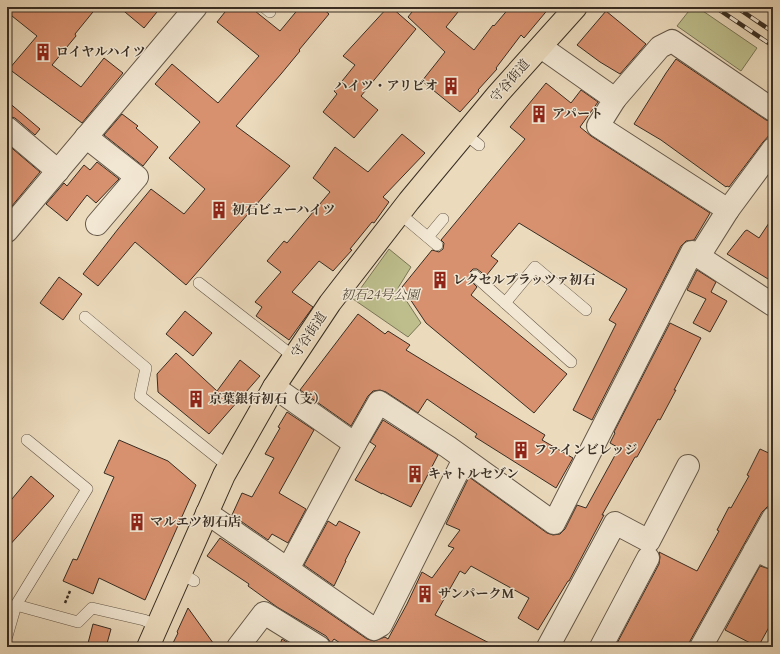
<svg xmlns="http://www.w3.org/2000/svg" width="780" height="654" viewBox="0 0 780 654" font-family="Cardo,'Noto Serif JP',serif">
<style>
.green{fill:#bdbe8c;stroke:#7a7658}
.building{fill:#d8916f;stroke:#382d23}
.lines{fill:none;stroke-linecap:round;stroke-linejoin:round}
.service-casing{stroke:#655849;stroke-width:12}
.minor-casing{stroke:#655849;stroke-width:24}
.primary-casing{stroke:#382d23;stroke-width:24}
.path{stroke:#382d23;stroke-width:2.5;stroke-dasharray:3 2;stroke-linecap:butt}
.service{stroke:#f2e7d3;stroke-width:11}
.minor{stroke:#f2e7d3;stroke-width:22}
.primary{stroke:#ebdabc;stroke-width:22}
.rail-casing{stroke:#382d23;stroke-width:4.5}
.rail{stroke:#f2e7d3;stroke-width:3;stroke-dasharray:9;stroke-linecap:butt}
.labels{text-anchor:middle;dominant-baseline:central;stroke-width:3;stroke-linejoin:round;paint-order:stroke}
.poi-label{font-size:13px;font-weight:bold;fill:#382d23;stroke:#f2e7d3;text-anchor:start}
.street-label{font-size:13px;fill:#382d23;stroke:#f2e7d3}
.park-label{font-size:13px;font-style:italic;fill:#534a38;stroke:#f2e7d3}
</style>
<rect width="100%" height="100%" fill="#ebdabc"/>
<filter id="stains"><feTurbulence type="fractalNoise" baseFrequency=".005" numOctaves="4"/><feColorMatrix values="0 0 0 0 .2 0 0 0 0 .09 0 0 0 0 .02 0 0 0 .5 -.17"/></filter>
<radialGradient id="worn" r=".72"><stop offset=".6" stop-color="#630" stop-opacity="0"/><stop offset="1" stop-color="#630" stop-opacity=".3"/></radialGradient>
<g class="green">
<polygon points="692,7 697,7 757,48 741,71 677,26"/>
<polygon points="389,249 411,267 398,288 421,323 408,337 353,299"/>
</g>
<g class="building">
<polygon points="7,7 97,7 75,34 76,36 52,65 81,87 104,58 123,73 82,123 9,69 37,36 7,12"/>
<polygon points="119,7 161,7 144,28"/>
<polygon points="229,7 250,7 280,31 300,7 321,7 329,14 299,50 300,51 281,74 236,126 290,166 186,285 135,242 98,286 83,274 118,229 151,189 184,214 205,189 169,158 200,122 155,84 172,64 218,103 259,56 217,22"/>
<polygon points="388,7 391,7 416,29 361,96 378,110 354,138 323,112 337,94 334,91 355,65 343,56"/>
<polygon points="416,7 462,7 446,27 474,50 493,25 494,26 510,7 550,7 524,38 521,35 496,68 497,69 478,90 479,91 460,112 422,81 445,52 408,17"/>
<polygon points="606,11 646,44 620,74 600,62 577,45"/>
<polygon points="676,59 766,120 773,122 773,131 763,142 729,187 727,186 726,187 661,140 634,124 666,73"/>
<polygon points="546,83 571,103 581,90 598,102 580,127 591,136 710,213 694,240 686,241 681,246 592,420 573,410 616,324 609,320 627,289 519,223 491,256 498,261 486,276 477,269 473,269 470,272 469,279 477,287 471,295 567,374 534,413 426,323 402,287 432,250 439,252 443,249 444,243 441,240 525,139 510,127"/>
<polygon points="7,101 40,129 35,135 15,118 7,116"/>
<polygon points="122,114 138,126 136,128 158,147 143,166 104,135"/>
<polygon points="402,134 425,153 383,197 389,202 374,223 372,222 350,249 352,250 333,271 319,261 292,292 313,307 289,340 256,316 262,307 255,302 281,272 267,261 284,241 287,243 330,192 313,178 335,147 368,172"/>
<polygon points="7,144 40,172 7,212"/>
<polygon points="97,162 119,179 96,203 87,195 67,221 46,204 64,183 67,186 84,165 90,170"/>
<polygon points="773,217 773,282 727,254 745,231 747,230 759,238"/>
<polygon points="697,270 716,282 711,292 727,301 710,332 693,323 706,299 687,290"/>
<polygon points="59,277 82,294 63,320 40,303"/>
<polygon points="185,311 212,333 193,356 166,334"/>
<polygon points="358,314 385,334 388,331 410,345 406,350 545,435 542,440 573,458 556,488 475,437 477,434 427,399 418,413 386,392 380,390 373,391 368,396 351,426 300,390"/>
<polygon points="670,323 701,338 674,390 676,390 660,420 658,419 637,457 635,457 602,515 604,515 569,581 568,581 538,630 518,618 529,598 471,566 465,574 460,571 435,615 497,647 346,647 334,639 331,643 326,636 277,607 248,586 249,584 207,556 220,538 367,639 374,641 385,637 388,639 407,604 422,572 432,578 454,548 448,546 460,530 446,524 469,477 547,533 553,535 560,534 565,529 577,505 586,508 619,448 610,443 615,433 614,432"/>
<polygon points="176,353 217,391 240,360 260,376 209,434 158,392 157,374"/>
<polygon points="287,412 314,430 279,493 306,509 288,543 272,534 268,540 232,515 242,493 252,497 274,458 265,454 280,428 278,427"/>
<polygon points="383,420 438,455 411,507 382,493 382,494 355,480 375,447 376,446 370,442"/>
<polygon points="119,440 168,461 196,485 145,600 99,578 93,594 63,581 73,559 77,560 114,477 104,473"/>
<polygon points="760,449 773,455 773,506 767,507 762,512 690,641 689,647 615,647 659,564 660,557 659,552 697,571 719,531 717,530 729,507 731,508 749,476 747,475"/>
<polygon points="31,476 54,496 7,548 7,505"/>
<polygon points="328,521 336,526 339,521 360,532 345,561 346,561 334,586 304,565"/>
<polygon points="760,566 773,570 773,620 758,647 725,630"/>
<polygon points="188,608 216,647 171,647 178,633 177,632"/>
<polygon points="93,624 111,629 106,647 87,647"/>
<polygon points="282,639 295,647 279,647"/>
</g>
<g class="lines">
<g class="service-casing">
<g id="service">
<polyline points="264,7 270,12"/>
<polyline points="465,134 479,145"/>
<polyline points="399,213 437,245"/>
<polyline points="428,237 443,219"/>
<polyline points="475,276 571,362"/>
<polyline points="199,283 294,357"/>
<polyline points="505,303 535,267 586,310"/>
<polyline points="85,317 146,368 140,396 219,459 229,465"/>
<polyline points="181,573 194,581"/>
<polyline points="16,605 87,489 27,440"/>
<polyline points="7,636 16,605 78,622 92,608 144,620 157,626"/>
</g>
</g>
<g class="minor-casing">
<g id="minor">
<polyline points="541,47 615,99 598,126 728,210"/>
<polyline points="615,99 660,47 672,41 773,110"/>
<polyline points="7,128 58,171"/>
<polyline points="86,137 137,177 97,224"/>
<polyline points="7,231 196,7"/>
<polyline points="699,256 728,210 773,149"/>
<polyline points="274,387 355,444 379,402 448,447 554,523 692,252 773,305"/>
<polyline points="207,513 374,629 381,625 464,459"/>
<polyline points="755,550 773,558"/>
<polyline points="288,569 355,444"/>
<polyline points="238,647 264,613 319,647"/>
<polyline points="548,647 615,523 649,541 688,466"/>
<polyline points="601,647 648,558"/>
<polyline points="701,647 773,518"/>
</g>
</g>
<g class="primary-casing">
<polyline id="primary" points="148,647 224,475 274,387 330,303 409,201 498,94 576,7"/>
</g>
<g class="path">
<polyline points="333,7 336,9 338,7"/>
<polyline points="65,603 70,591"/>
</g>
<use href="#service" class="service"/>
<use href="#minor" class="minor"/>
<use href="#primary" class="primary"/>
<g class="rail-casing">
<g id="rail">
<polyline points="715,7 773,46"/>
<polyline points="736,7 773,32"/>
</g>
</g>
<use href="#rail" class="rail"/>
</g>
<defs>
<g id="building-bare" transform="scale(1.38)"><path d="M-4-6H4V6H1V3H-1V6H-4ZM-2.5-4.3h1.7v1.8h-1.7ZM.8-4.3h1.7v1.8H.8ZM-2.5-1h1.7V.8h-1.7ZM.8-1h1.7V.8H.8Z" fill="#8f2418" stroke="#f2e7d3" stroke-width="2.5" paint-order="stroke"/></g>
</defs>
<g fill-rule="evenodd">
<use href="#building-bare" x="43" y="52"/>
<use href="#building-bare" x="451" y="86"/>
<use href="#building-bare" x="539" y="114"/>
<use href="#building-bare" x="219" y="210"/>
<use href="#building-bare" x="440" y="280"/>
<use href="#building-bare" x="196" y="399"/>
<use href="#building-bare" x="521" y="450"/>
<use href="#building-bare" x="415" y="474"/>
<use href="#building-bare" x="137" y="522"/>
<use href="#building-bare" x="425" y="594"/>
</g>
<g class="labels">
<g class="poi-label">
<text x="56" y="52">ロイヤルハイツ</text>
<text x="438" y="86" text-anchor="end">ハイツ・アリビオ</text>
<text x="552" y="114">アパート</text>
<text x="232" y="210">初石ビューハイツ</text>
<text x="453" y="280">レクセルプラッツァ初石</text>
<text x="209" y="399">京葉銀行初石（支）</text>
<text x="534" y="450">ファインビレッジ</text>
<text x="428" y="474">キャトルセゾン</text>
<text x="150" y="522">マルエツ初石店</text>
<text x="438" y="594">サンパークM</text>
</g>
<g class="street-label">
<text transform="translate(510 81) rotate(-49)">守谷街道</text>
<text transform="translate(309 335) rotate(-56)">守谷街道</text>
</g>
<g class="park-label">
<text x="380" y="295">初石24号公園</text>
</g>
</g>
<rect width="780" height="654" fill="none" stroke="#ebdabc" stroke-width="24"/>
<rect x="8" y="8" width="764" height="638" fill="none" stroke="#382d23" stroke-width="2"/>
<rect x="12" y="12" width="756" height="630" fill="none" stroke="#382d23"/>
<rect width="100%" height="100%" filter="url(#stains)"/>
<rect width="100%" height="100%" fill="url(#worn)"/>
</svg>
